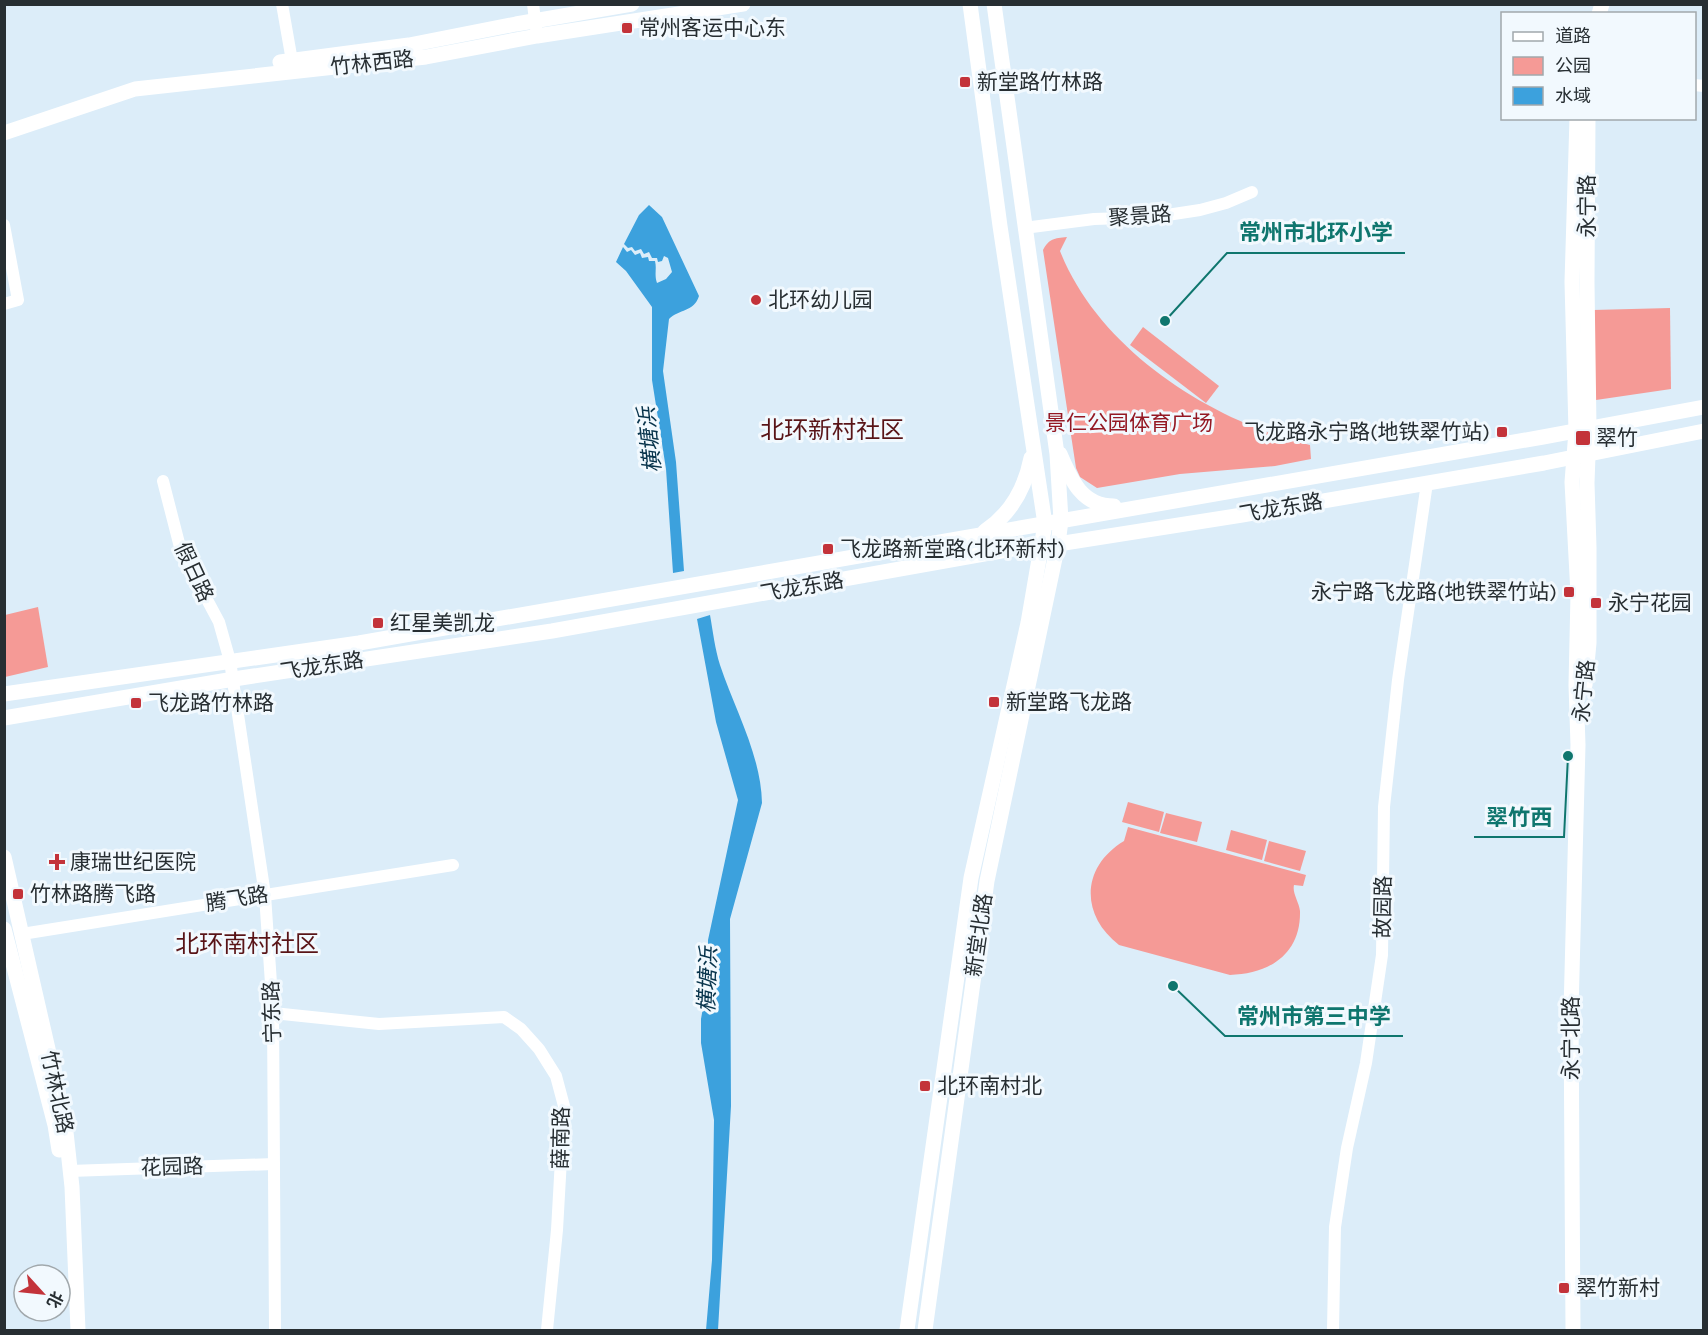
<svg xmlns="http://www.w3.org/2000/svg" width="1708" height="1335" viewBox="0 0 1708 1335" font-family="Karla,'Noto Sans SC',sans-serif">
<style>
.green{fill:#f59a96}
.water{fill:#3ca1dd}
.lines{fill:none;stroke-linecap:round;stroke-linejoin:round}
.minor{stroke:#fff;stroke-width:12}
.major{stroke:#fff;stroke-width:15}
.poi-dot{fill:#c3333a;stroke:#f2f9fe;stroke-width:2}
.labels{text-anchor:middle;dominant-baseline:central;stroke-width:6;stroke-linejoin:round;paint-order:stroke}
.poi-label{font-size:21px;fill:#272e32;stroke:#f2f9fe;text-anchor:start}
.street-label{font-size:21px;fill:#272e32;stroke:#f2f9fe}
.park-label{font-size:21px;fill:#941823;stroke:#f2f9fe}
.water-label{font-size:22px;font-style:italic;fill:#07334b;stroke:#f2f9fe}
.quarter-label{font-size:24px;fill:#591417;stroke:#f2f9fe}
.leader{fill:none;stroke:#0f766e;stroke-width:2}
.callout-dot{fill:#0f766e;stroke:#f2f9fe;stroke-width:2}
.callout-label{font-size:22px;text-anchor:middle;font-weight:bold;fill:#0f766e;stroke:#f2f9fe;stroke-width:6;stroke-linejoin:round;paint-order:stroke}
</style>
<rect width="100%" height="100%" fill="#dcedf9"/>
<g class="green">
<path d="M1067,237L1060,251C1099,350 1211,421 1310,445L1311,459L1275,466L1180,474L1097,488L1080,477L1076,468L1043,250C1049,239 1054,238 1067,237Z"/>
<polygon points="1670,308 1671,389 1596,400 1591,396 1593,310"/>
<polygon points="1143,327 1219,386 1206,403 1130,345"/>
<polygon points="38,607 48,667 5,677 5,615"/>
<polygon points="1128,802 1164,812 1159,832 1122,822"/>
<polygon points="1166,813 1202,822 1197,842 1160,833"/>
<path d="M1128,827L1306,875L1303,886L1294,885C1292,893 1299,902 1300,911C1301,955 1268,974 1230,975L1119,945C1080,915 1081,867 1124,841Z"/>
<polygon points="1231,830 1267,840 1262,860 1226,850"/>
<polygon points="1269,841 1306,851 1300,871 1264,861"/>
</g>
<g class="water">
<path d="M649,205L662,217L699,296C694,312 679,309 669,319L663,371L676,462L684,571L673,573L666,469L652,380V307L626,271L616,262L623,247L627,252L631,250L635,255L640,253L642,258L648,257L649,261H655C657,269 654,274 657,283L666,279L672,272L668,258L664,256L662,261L658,262L657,258H652L649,252L644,254L641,249L635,251L632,247L628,248L624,244L639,215Z"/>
<path d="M710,615C713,632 715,649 720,665C735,710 761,755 762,803L730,919L731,1106L718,1330H706L712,1260L714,1120L701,1043V1019L708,979V940L738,800L716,722L697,619Z"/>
</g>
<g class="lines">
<g class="minor">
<polyline points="282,4 292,61"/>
<polyline points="533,4 537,36"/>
<polyline points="1694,85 1704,86"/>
<polyline points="4,225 18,300 4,304"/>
<polyline points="1024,228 1094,219 1154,217 1200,210 1226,203 1252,192"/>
<polyline points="163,481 181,551 219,622 230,661 265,895 273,1013 275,1330"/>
<polyline points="22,934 453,865"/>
<polyline points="273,1013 379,1024 504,1017 521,1029 539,1049 556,1076 564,1106 557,1230 547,1330"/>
<polyline points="70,1171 274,1164"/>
<polyline points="1333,1330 1335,1227 1347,1148 1366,1063 1382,955 1384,807 1398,680 1427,483"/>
</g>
<g class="major">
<polyline points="1599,14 1602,4"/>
<polyline points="280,62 409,45 516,24 632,4"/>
<polyline points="4,133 135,89 426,57 537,36 743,4"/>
<path d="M1060,454C1071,480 1082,506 1114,506"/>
<path d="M985,531C1012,513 1025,488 1031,458"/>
<polyline points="1585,685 1589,643 1589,547 1587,483 1589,428 1587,282 1588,118"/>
<polyline points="4,694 359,643 1543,437 1704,407"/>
<polyline points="4,718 234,679 552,631 1012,549 1058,544 1242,515 1544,463 1704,431"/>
<polyline points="4,857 65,1123 72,1187 78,1330"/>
<polyline points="4,929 55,1125 59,1150"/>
<polyline points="907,1330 971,878 1028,623 1045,524 1000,226 970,4"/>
<polyline points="925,1330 987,881 1058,544 1061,520 1057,454 994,4"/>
<polyline points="1573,1330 1571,1011 1578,745 1576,685 1578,594 1572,482 1576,431 1572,282 1577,118"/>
</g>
</g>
<g class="poi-dot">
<rect x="621" y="22" width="12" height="12" rx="3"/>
<rect x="959" y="76" width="12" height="12" rx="3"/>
<circle cx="756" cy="300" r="6"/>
<rect x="1496" y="426" width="12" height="12" rx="3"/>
<rect x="1575" y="430" width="16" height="16" rx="3"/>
<rect x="822" y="543" width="12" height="12" rx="3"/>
<rect x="1563" y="586" width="12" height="12" rx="3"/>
<rect x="1590" y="597" width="12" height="12" rx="3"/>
<rect x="372" y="617" width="12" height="12" rx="3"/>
<rect x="988" y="696" width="12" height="12" rx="3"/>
<rect x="130" y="697" width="12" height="12" rx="3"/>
<path d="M54 853h6v6h6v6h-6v6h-6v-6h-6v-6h6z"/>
<rect x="12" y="888" width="12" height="12" rx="3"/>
<rect x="919" y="1080" width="12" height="12" rx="3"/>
<rect x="1558" y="1282" width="12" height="12" rx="3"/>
</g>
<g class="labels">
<g class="poi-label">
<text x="639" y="28">常州客运中心东</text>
<text x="977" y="82">新堂路竹林路</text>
<text x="768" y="300">北环幼儿园</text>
<text x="1490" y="432" text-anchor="end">飞龙路永宁路(地铁翠竹站)</text>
<text x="1596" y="438">翠竹</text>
<text x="840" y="549">飞龙路新堂路(北环新村)</text>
<text x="1557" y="592" text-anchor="end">永宁路飞龙路(地铁翠竹站)</text>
<text x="1608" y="603">永宁花园</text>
<text x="390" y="623">红星美凯龙</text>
<text x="1006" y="702">新堂路飞龙路</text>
<text x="148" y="703">飞龙路竹林路</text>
<text x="70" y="862">康瑞世纪医院</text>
<text x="30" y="894">竹林路腾飞路</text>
<text x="937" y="1086">北环南村北</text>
<text x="1576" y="1288">翠竹新村</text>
</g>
<g class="street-label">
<text transform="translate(372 63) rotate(-6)">竹林西路</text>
<text transform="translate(1587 206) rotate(-90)">永宁路</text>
<text transform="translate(1140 216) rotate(-4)">聚景路</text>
<text transform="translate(1281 508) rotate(-10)">飞龙东路</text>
<text transform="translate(194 572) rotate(65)">假日路</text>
<text transform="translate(802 587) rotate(-10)">飞龙东路</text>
<text transform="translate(322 666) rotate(-9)">飞龙东路</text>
<text transform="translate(1584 691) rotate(-84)">永宁路</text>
<text transform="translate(237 899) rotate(-9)">腾飞路</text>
<text transform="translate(1383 907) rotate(-89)">故园路</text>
<text transform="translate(979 935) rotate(-82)">新堂北路</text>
<text transform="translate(272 1012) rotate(-92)">宁东路</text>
<text transform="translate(1571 1038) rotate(-90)">永宁北路</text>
<text transform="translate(57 1092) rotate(78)">竹林北路</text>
<text transform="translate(561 1138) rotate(-89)">薛南路</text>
<text transform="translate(172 1167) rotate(-2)">花园路</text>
</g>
<g class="park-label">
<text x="1129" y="423">景仁公园体育广场</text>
</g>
<g class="water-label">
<text transform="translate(650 440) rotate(-96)">横塘浜</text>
<text transform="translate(708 980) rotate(-88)">横塘浜</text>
</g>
<g class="quarter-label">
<text x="832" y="430">北环新村社区</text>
<text x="247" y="944">北环南村社区</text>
</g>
</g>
<path class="leader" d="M1165 321L1227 253H1405M1568 756L1564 837H1474M1173 986L1225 1036H1403"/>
<g class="callout-dot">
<circle cx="1165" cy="321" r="6"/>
<circle cx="1568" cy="756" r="6"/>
<circle cx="1173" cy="986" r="6"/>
</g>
<g class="callout-label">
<text x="1316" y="240">常州市北环小学</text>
<text x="1519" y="825">翠竹西</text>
<text x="1314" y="1024">常州市第三中学</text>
</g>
<rect width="1708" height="1335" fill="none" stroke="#272e32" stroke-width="12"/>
<rect x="1501" y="12" width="195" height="108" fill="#f2f9fe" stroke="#a1a8ac" stroke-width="1.5"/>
<rect x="1513" y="32" width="30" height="9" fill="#ffffff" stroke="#a1a8ac" stroke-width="1.5"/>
<text x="1555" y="42" font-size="18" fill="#272e32">道路</text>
<rect x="1513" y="57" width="30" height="18" fill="#f59a96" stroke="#a1a8ac" stroke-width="1.5"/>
<text x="1555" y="72" font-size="18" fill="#272e32">公园</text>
<rect x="1513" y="87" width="30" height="18" fill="#3ca1dd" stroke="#a1a8ac" stroke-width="1.5"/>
<text x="1555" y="102" font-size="18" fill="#272e32">水域</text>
<g transform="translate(42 1293) rotate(117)"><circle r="28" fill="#f2f9fe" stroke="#a1a8ac" stroke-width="1.5"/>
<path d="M0-4.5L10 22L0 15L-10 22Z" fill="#c3333a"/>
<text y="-9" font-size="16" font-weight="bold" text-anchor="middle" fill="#272e32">北</text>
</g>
</svg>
